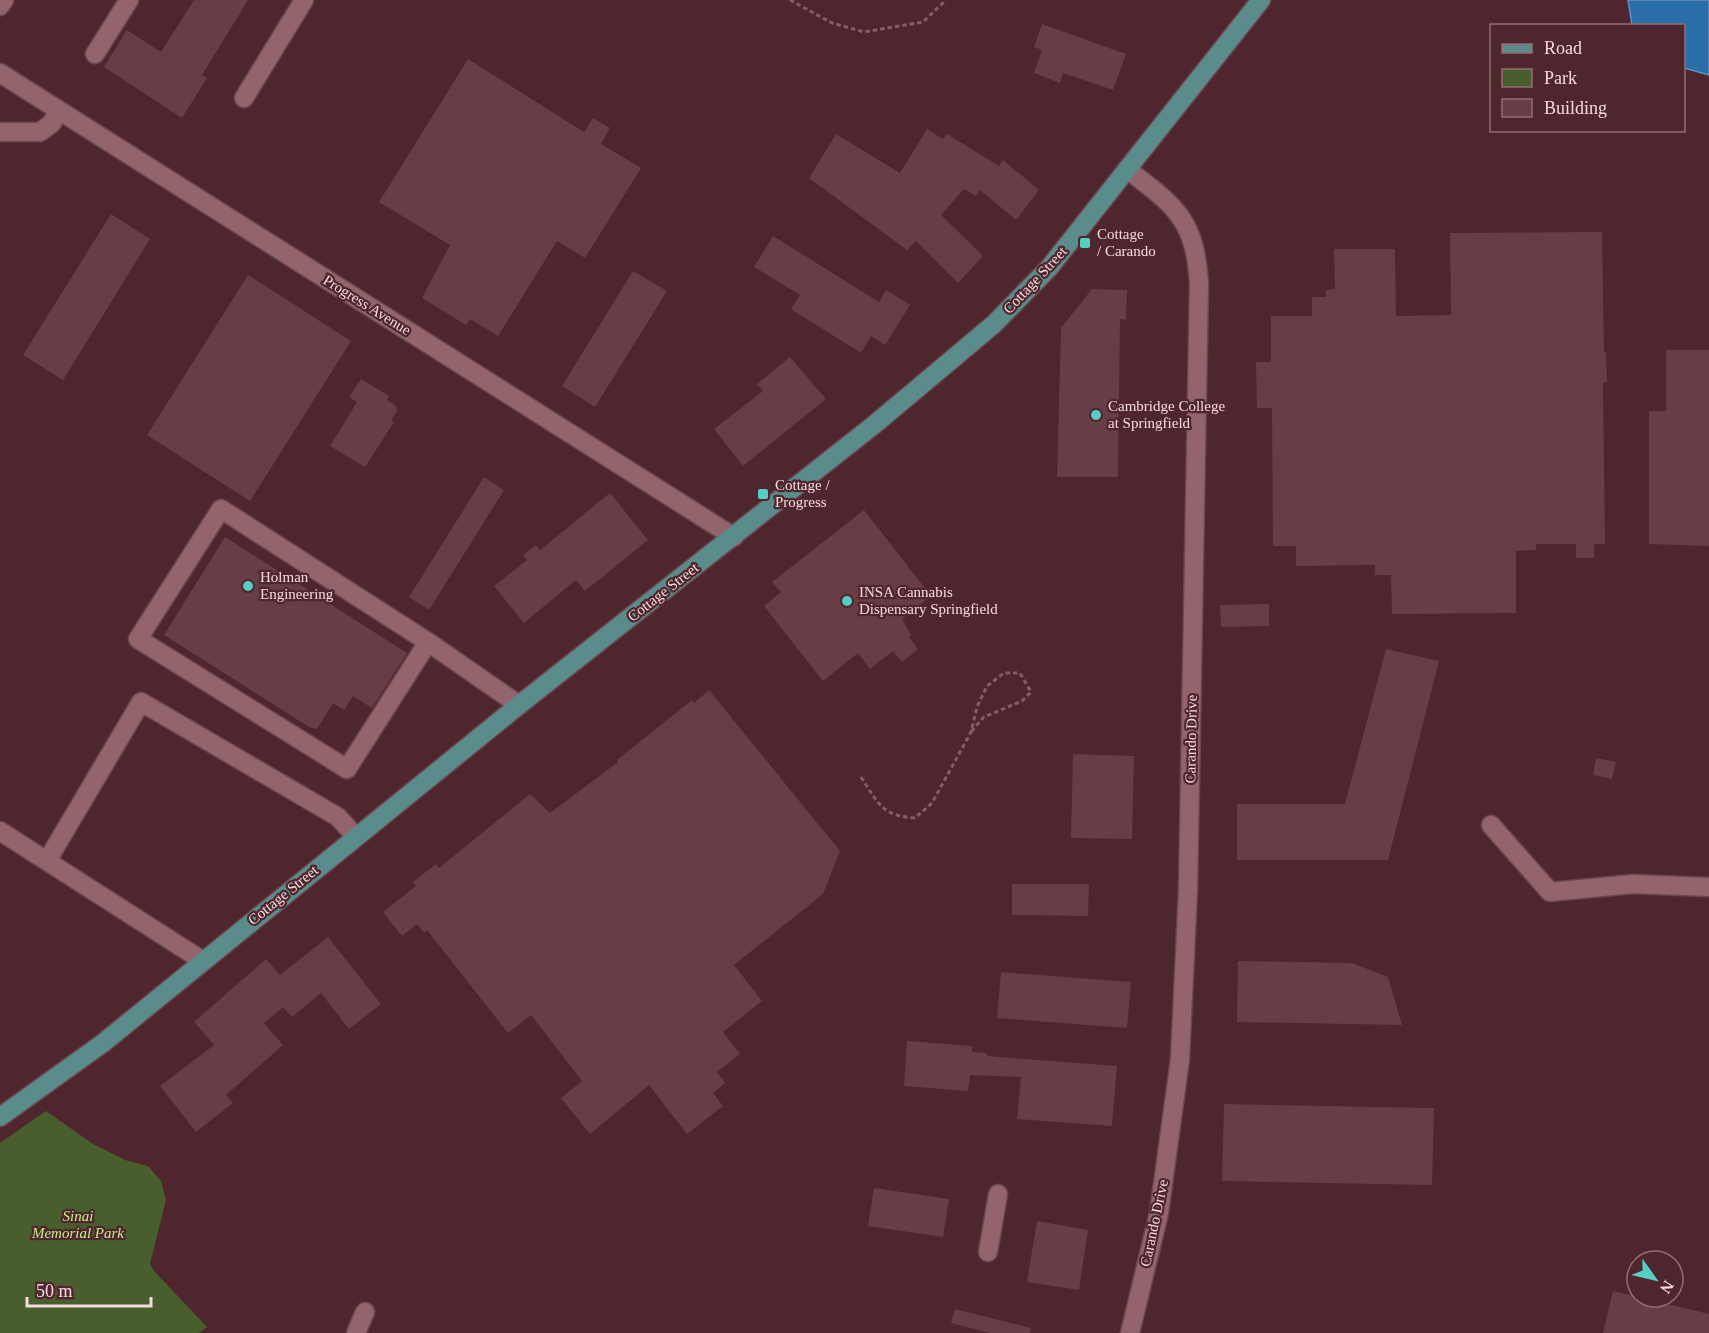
<svg xmlns="http://www.w3.org/2000/svg" width="1709" height="1333" viewBox="0 0 1709 1333" font-family="'Times New Roman',serif">
<style>
.green{fill:#495e2d}
.water{fill:#2b6faa;stroke:#688fba;stroke-width:1.5}
.building{fill:#683d45}
.lines{fill:none;stroke-linecap:round;stroke-linejoin:round}
.minor-casing{stroke:#6a464e;stroke-width:21}
.major-casing{stroke:#6a464e;stroke-width:21}
.path{stroke:#835e65;stroke-width:3;stroke-dasharray:4.5 3;stroke-linecap:butt}
.minor{stroke:#93646c;stroke-width:18}
.major{stroke:#598c8b;stroke-width:18}
.poi-dot{fill:#55cec4;stroke:#4f262e;stroke-width:2}
.labels{text-anchor:middle;dominant-baseline:central;stroke-width:4.5;stroke-linejoin:round;paint-order:stroke}
.poi-label{font-size:15px;fill:#f6dade;stroke:#4f262e;text-anchor:start}
.street-label{font-size:15px;fill:#f6dade;stroke:#4f262e}
.park-label{font-size:15px;font-style:italic;fill:#c1f084;stroke:#4f262e}
</style>
<rect width="100%" height="100%" fill="#4f262e"/>
<polygon class="green" points="46,1111 93,1144 125,1160 148,1166 161,1181 166,1200 150,1264 154,1271 207,1327 199,1333 0,1333 0,1143"/>
<polygon class="water" points="1628,0 1709,0 1709,75 1684,68 1684,26 1632,25"/>
<g class="building">
<polygon points="194,0 248,0 202,75 207,78 182,118 104,67 127,30 161,52"/>
<polygon points="1042,24 1126,54 1113,90 1063,73 1060,83 1034,73 1042,50 1034,47"/>
<polygon points="468,59 584,132 593,118 610,128 601,144 641,168 585,258 557,241 498,336 470,319 466,325 422,298 450,245 379,202"/>
<polygon points="927,129 943,139 947,134 999,166 1003,160 1039,190 1016,220 980,190 976,196 964,189 941,215 983,256 958,283 916,241 907,250 809,178 836,134 900,173"/>
<polygon points="111,214 150,239 63,380 23,355"/>
<polygon points="1602,232 1604,352 1606,352 1607,382 1603,382 1605,544 1594,544 1594,558 1576,558 1576,544 1536,544 1536,550 1516,551 1516,613 1392,614 1391,575 1375,575 1375,565 1296,566 1296,546 1273,546 1272,408 1257,408 1256,362 1271,362 1271,316 1312,316 1312,297 1326,297 1326,290 1335,289 1334,249 1395,249 1396,316 1451,315 1450,233"/>
<polygon points="773,236 879,302 886,290 910,305 885,345 871,336 861,353 791,309 800,295 754,267"/>
<polygon points="633,271 667,291 595,407 562,386"/>
<polygon points="248,275 351,341 250,501 147,435"/>
<polygon points="1092,289 1127,290 1126,320 1120,319 1118,477 1057,477 1061,328"/>
<polygon points="1666,350 1709,350 1709,546 1649,544 1649,411 1666,411"/>
<polygon points="790,357 826,399 743,466 714,429 763,391 757,384"/>
<polygon points="361,379 389,396 387,400 396,406 397,411 391,420 394,422 365,467 330,446 357,402 349,397"/>
<polygon points="484,477 504,490 429,610 409,597"/>
<polygon points="610,493 648,540 585,591 576,580 524,623 494,586 527,560 523,555 536,545 540,550"/>
<polygon points="864,510 931,596 902,619 911,635 909,637 918,649 902,662 893,651 870,669 858,653 823,681 764,606 781,592 772,582"/>
<polygon points="225,537 407,653 372,708 353,696 344,710 333,703 317,729 309,727 164,635"/>
<polygon points="1269,604 1269,626 1221,627 1220,605"/>
<polygon points="1386,649 1439,661 1388,860 1237,860 1237,804 1345,804"/>
<polygon points="709,690 840,851 823,894 734,965 762,1001 723,1032 740,1054 717,1072 725,1083 713,1093 723,1106 687,1134 649,1085 590,1134 561,1098 582,1081 531,1015 508,1033 427,930 424,933 417,924 402,936 383,912 416,886 413,882 436,864 439,868 530,794 550,813 618,762 617,760 692,700 694,703"/>
<polygon points="1073,754 1134,756 1132,839 1071,838"/>
<polygon points="1596,758 1616,762 1612,779 1593,775"/>
<polygon points="1012,884 1089,884 1088,916 1012,915"/>
<polygon points="328,937 381,1004 349,1029 321,993 292,1017 283,1007 264,1023 283,1045 226,1095 233,1103 196,1132 160,1086 214,1045 194,1022 266,959 280,975"/>
<polygon points="1238,961 1352,963 1388,977 1402,1025 1237,1022"/>
<polygon points="1001,972 1131,982 1127,1028 997,1018"/>
<polygon points="907,1041 972,1046 972,1052 987,1053 987,1056 1117,1066 1112,1126 1017,1119 1021,1077 970,1075 968,1091 904,1086"/>
<polygon points="1224,1104 1434,1108 1432,1185 1222,1181"/>
<polygon points="874,1188 949,1199 943,1237 868,1226"/>
<polygon points="1037,1221 1088,1230 1079,1290 1027,1282"/>
<polygon points="1613,1291 1709,1314 1709,1333 1603,1333"/>
<polygon points="955,1309 1031,1328 1030,1333 990,1333 951,1323"/>
</g>
<g class="lines">
<g class="minor-casing">
<g id="minor">
<polyline points="0,6 4,0"/>
<polyline points="95,54 129,0"/>
<polyline points="0,73 734,537"/>
<polyline points="244,98 304,0"/>
<polyline points="0,132 40,132 52,123 58,111"/>
<path d="M1127,169C1176,207 1195,219 1199,284L1188,890L1180,1059L1159,1213L1130,1333"/>
<polyline points="428,642 347,769 138,639 221,509 428,642 519,705"/>
<polyline points="1491,825 1550,892 1633,884 1709,887"/>
<polyline points="0,831 203,961"/>
<polyline points="47,861 141,702 338,817 356,837"/>
<polyline points="988,1252 998,1194"/>
<polyline points="356,1333 365,1312"/>
</g>
</g>
<g class="major-casing">
<polyline id="major" points="0,1117 103,1043 519,705 875,424 994,324 1049,268 1261,0"/>
</g>
<g class="path">
<polyline points="790,0 832,23 864,32 923,22 946,0"/>
<path d="M861,777C878,803 882,816 915,818L932,803L971,732L977,707L987,686L1004,673H1020L1031,692L1022,701L984,717L971,732"/>
</g>
<use href="#minor" class="minor"/>
<use href="#major" class="major"/>
</g>
<g class="poi-dot">
<rect x="1079" y="237" width="12" height="12" rx="3"/>
<circle cx="1096" cy="415" r="6"/>
<rect x="757" y="488" width="12" height="12" rx="3"/>
<circle cx="248" cy="586" r="6"/>
<circle cx="847" cy="601" r="6"/>
</g>
<g class="labels">
<g class="poi-label">
<text x="1097" y="234">Cottage<tspan x="1097" dy="17">/ Carando</tspan></text>
<text x="1108" y="406">Cambridge College<tspan x="1108" dy="17">at Springfield</tspan></text>
<text x="775" y="485">Cottage /<tspan x="775" dy="17">Progress</tspan></text>
<text x="260" y="577">Holman<tspan x="260" dy="17">Engineering</tspan></text>
<text x="859" y="592">INSA Cannabis<tspan x="859" dy="17">Dispensary Springfield</tspan></text>
</g>
<g class="street-label">
<text transform="translate(1035 280) rotate(-47)">Cottage Street</text>
<text transform="translate(367 305) rotate(32)">Progress Avenue</text>
<text transform="translate(663 592) rotate(-38)">Cottage Street</text>
<text transform="translate(1191 739) rotate(-89)">Carando Drive</text>
<text transform="translate(283 895) rotate(-39)">Cottage Street</text>
<text transform="translate(1154 1223) rotate(-78)">Carando Drive</text>
</g>
<g class="park-label">
<text x="78" y="1216">Sinai<tspan x="78" dy="17">Memorial Park</tspan></text>
</g>
</g>
<rect x="1490" y="24" width="195" height="108" fill="#4f262e" stroke="#926e74" stroke-width="1.5"/>
<rect x="1502" y="44" width="30" height="9" fill="#598c8b" stroke="#926e74" stroke-width="1.5"/>
<text x="1544" y="54" font-size="18" fill="#f6dade">Road</text>
<rect x="1502" y="69" width="30" height="18" fill="#495e2d" stroke="#926e74" stroke-width="1.5"/>
<text x="1544" y="84" font-size="18" fill="#f6dade">Park</text>
<rect x="1502" y="99" width="30" height="18" fill="#683d45" stroke="#926e74" stroke-width="1.5"/>
<text x="1544" y="114" font-size="18" fill="#f6dade">Building</text>
<g transform="translate(1655 1279) rotate(124)"><circle r="28" fill="#4f262e" stroke="#926e74" stroke-width="1.5"/>
<path d="M0-4.5L10 22L0 15L-10 22Z" fill="#55cec4"/>
<text y="-9" font-size="16" font-weight="bold" text-anchor="middle" fill="#f6dade">N</text>
</g>
<path d="M27 1297v9h124v-9" fill="none" stroke="#f6dade" stroke-width="3"/>
<text x="36" y="1297" font-size="18" fill="#f6dade" stroke="#4f262e" stroke-width="4.5" paint-order="stroke">50 m</text>
</svg>
